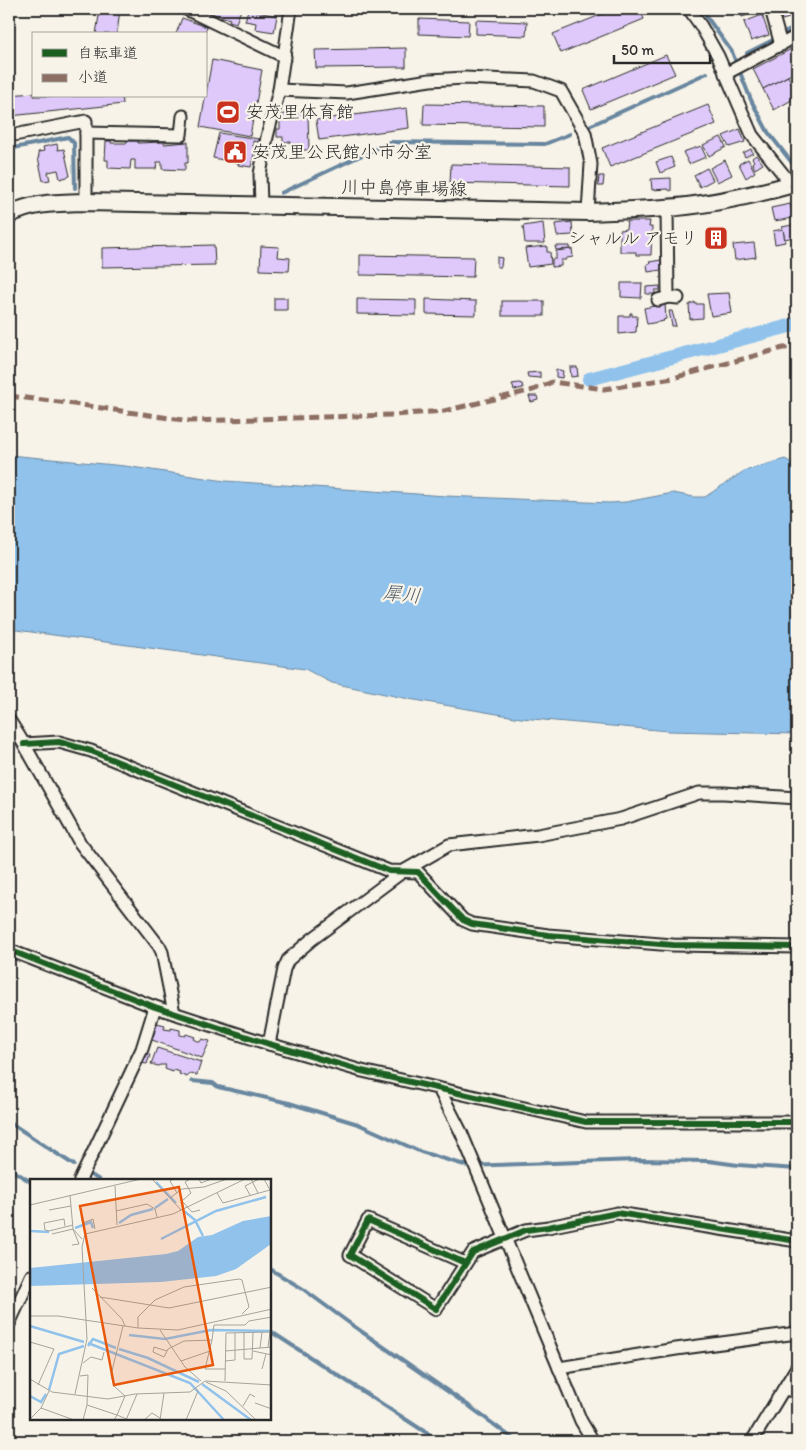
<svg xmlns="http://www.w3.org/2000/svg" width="806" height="1450" viewBox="0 0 806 1450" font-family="Itim,'Klee One',sans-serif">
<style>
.water{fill:#90c2ec;stroke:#68869f}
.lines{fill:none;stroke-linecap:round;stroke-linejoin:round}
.stream{stroke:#68869f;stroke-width:4}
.canal{stroke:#90c2ec;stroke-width:14}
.building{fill:#dec9fa;stroke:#2b2b2b}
.street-casing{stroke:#2b2b2b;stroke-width:15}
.secondary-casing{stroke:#2b2b2b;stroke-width:20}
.street{stroke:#f7f3e8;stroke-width:11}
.secondary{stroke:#f7f3e8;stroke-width:16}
.quiet{stroke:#8d6e63;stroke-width:5;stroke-dasharray:10 5;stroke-linecap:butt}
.cycleway-casing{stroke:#f7f3e8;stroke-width:9}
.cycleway{stroke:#1b5e20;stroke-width:6}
.labels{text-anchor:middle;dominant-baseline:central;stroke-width:4.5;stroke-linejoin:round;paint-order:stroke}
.poi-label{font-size:18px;fill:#2b2b2b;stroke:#f7f3e8;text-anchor:start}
.street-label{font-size:18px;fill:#2b2b2b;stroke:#f7f3e8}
.water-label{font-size:19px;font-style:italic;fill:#495865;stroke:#f7f3e8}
.inset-river{fill:none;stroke:#90c2ec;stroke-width:2.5}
.inset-road{fill:none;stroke:#a5a39c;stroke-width:1}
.view{fill:#e8590c;fill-opacity:0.15;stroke:#e8590c;stroke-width:2.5}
.inset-edge{fill:none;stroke:#2b2b2b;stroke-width:2.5}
</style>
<rect width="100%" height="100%" fill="#f7f3e8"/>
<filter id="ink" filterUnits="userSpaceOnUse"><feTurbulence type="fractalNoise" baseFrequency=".02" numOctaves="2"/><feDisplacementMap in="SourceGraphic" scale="10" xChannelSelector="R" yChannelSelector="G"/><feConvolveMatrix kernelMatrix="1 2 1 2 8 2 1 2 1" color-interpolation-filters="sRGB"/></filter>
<g filter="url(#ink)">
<polygon class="water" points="9,455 125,466 225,481 446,496 609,503 626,502 673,493 694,497 705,497 744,471 785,459 794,464 797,462 797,734 668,731 521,718 409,699 332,683 305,669 9,629"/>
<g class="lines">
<g class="stream">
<polyline points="701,9 732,52 751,100 768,132 796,168"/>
<polyline points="786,32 797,27"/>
<polyline points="747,53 773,40"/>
<polyline points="587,127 707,73"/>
<polyline points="9,149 68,137 74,143 75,188"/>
<polyline points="281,193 390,142 545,144 570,134"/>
<polyline points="192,1081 213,1083 218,1087 289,1103 358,1124 421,1152 468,1166 637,1160 709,1161 738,1165 797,1169"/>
<polyline points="9,1122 74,1165"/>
<polyline points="9,1168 31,1182"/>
<polyline points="88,1173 99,1180"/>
<polyline points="270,1269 303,1289 352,1325 469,1406 516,1441"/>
<polyline points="270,1331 439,1441"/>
</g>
<polyline class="canal" points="589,379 797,324"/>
</g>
<g class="building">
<polygon points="86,9 98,9 97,12 86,10"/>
<polygon points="100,9 120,9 117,34 96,34"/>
<polygon points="215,9 238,9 241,10 236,23 229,21 230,19 213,14"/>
<rect x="300" y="9" width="8" height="3"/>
<polygon points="615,9 640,9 644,19 561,53 553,34"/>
<polygon points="743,9 749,9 751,14 742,17 739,10"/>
<polygon points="777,9 797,9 797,16 782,20 779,10 778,11"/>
<polygon points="248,10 277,16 274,32 255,29 256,23 245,21"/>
<polygon points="762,15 769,35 751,41 744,22"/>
<polygon points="182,18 207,27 204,34 176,34"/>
<polygon points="419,19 469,21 468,36 419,34"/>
<polygon points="476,20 527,22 526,36 476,34"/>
<polygon points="797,46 797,71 763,89 753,69"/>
<polygon points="406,48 406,67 316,68 315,50"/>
<polygon points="666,55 675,74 591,109 583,90"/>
<polygon points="212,60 262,70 250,136 200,127"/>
<polygon points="788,76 797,94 797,97 774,110 763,89"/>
<polygon points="34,93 34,96 122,96 123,104 10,116 9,95"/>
<polygon points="424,104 544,106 544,127 423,125"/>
<polygon points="708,105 716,124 610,167 602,148"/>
<polygon points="407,108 409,128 319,140 316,120"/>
<polygon points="308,113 309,150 300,150 300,144 291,145 291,142 283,142 283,137 277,137 277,129 280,129 280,116 283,116 283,114"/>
<polygon points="740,129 745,142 729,147 723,136"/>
<polygon points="219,133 259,139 259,142 253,141 253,146 256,146 251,167 238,165 239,163 213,158"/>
<polygon points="721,137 726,147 709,156 703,145"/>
<polygon points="106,141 111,141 111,143 127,143 127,141 138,141 138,143 164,142 164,144 188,142 188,163 185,163 185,170 162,169 162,162 157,162 156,169 135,169 135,160 131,160 130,169 108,168 108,160 105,160"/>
<polygon points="57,144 58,150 64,149 70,176 60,179 58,170 48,172 50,180 43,181 38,157 39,157 38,152 44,151 43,147"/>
<polygon points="701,146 706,157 689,164 683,152"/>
<polygon points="751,149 753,153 745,157 743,153"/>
<polygon points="756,155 763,164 755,169 752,163 754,161 752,158"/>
<polygon points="671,157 675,167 660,173 656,162"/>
<polygon points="748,159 755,172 746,178 739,164"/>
<polygon points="725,160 732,175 717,182 710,168"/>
<polygon points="451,164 570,167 570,186 450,183"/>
<polygon points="707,168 713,180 700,187 694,175"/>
<polygon points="599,176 604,176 603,186 598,186"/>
<polygon points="671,178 671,191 667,189 652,190 651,179"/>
<polygon points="790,204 794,218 774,221 771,208"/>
<polygon points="627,221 650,221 649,227 652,227 651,255 636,255 636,252 620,252 620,230 626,229"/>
<polygon points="572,222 573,235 557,236 555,224"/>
<polygon points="543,223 545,243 525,243 523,226"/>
<polygon points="797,224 797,236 785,239 782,227"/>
<polygon points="783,229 785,242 775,244 773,231"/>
<polygon points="710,230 721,230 721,245 711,246"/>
<polygon points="754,243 756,257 735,260 733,245"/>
<polygon points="214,245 215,265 102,267 102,248"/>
<polygon points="261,246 279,247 278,257 290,258 289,271 260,270"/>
<polygon points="547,246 547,252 550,252 551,264 528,267 525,248"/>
<polygon points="555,246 570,246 570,249 556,250"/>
<polygon points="572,249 573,257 567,258 566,260 561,260 561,266 552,267 552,259 556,259 556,251"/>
<polygon points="360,255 474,257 473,277 360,275"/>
<polygon points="497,257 502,258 501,267 497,267"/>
<polygon points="661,260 661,270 648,272 647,264 650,263 649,262"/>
<polygon points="621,283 642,283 641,298 621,297"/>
<polygon points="660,286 660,290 655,290 655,294 646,294 646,287"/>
<polygon points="729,293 732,313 711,316 707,294"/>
<rect x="274" y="298" width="13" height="12"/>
<polygon points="357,299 416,300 416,315 357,314"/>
<polygon points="426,299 476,301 476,315 426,314"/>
<rect x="502" y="301" width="42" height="15"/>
<polygon points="695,302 695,304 703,304 703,318 690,319 689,305"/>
<polygon points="665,304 666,319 663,320 664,321 647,324 644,308"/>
<polygon points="669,311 672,311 676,326 672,326"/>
<polygon points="630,313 632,313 632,316 637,316 636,332 619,334 619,316 630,316"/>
<polygon points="570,367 577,367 578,376 571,377"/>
<polygon points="556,369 563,371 562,378 556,377"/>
<polygon points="540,372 540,378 528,377 527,373"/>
<polygon points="519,383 522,384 523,388 514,390 512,384"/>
<polygon points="529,396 537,396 538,400 531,402"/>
<polygon points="157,1023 165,1025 164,1029 171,1030 171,1028 180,1030 180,1035 185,1036 186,1034 195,1037 194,1039 200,1042 202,1039 210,1041 202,1058 152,1040"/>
<polygon points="157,1048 201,1062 197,1075 190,1074 187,1077 179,1074 180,1072 174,1070 173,1072 165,1069 166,1065 160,1065 158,1066 151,1064"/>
<polygon points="144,1053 150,1055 147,1064 141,1063"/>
</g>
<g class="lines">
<g class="street-casing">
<g id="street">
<polyline points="186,9 285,57"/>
<polyline points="689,9 701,26 718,56 752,135 791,184"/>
<polyline points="771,9 781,45"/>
<polyline points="725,74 797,36"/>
<polyline points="279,90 347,93 430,80 465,78 534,81 561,91 585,133 591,164 588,212"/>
<polyline points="86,133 181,135 183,116"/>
<polyline points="9,136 86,121 86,202"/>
<polyline points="261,205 260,174 267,137 279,90 291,9"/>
<polyline points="667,208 668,297"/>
<polyline points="658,300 668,297 678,298"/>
<polyline points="9,720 24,744 80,843 159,946 162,952 174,1013"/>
<polyline points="24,744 59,742 91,751 389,871 418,872 463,920 472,924 548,935 673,945 797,947"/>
<polyline points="9,950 155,1007 269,1044 362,1071 586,1122 797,1122"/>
<polyline points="269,1044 284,969 288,960 311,940 402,872 449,845 538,835 621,819 699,793 724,793 797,798"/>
<polyline points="439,1089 461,1132 564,1380 581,1421 593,1441"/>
<polyline points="80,1180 142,1049 155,1007"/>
<polyline points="465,1263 368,1220 350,1255 436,1309 473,1252 526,1230 548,1227 617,1213 797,1241"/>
<polyline points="9,1324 31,1276"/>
<polyline points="559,1368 676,1349 797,1333"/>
<polyline points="784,1389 797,1392"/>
<polyline points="752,1441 797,1367"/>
</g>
</g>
<g class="secondary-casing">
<path id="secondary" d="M9,215C32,202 60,203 86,202L588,212C614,211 640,210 665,208C710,205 754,195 797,183"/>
</g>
<use href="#street" class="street"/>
<use href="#secondary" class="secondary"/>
<g class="quiet">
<polyline points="791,184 797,189"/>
<polyline points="9,396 67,403 190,421 393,415 444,411 533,390 552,382 604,389 673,378 783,348 797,347"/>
</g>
<g class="cycleway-casing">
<g id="cycleway">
<polyline points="24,744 59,742 91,751 389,871 418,872 463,920 472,924 548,935 673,945 797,947"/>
<polyline points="9,950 155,1007 269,1044 362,1071 586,1122 797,1122"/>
<polyline points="465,1263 368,1220 350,1255 436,1309 473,1252 526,1230 548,1227 617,1213 797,1241"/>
</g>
</g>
<use href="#cycleway" class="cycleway"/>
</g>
</g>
<defs>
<g id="stadium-square" transform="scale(1.25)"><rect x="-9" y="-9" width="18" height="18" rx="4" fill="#c8321e" stroke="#f7f3e8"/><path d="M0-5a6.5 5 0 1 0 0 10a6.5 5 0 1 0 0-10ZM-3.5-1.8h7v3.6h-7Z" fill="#fff"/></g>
<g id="civic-square" transform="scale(1.25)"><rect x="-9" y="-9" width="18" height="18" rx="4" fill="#c8321e" stroke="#f7f3e8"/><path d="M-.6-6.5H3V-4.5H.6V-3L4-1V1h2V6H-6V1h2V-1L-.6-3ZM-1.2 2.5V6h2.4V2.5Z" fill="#fff"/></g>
<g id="building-square" transform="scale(1.25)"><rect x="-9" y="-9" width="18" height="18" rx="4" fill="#c8321e" stroke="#f7f3e8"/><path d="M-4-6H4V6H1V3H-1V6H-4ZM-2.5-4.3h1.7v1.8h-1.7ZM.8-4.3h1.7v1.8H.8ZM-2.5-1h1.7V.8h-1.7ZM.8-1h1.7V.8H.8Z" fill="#fff"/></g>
</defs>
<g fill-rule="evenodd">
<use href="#stadium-square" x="228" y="112"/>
<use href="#civic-square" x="235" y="152"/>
<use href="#building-square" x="716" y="238"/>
</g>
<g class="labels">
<g class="poi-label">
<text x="246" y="112">安茂里体育館</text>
<text x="252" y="152">安茂里公民館小市分室</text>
<text x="698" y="238" text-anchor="end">シャルル アモリ</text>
</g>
<g class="street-label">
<text transform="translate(404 188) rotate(1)">川中島停車場線</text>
</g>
<g class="water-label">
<text transform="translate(402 594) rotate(6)">犀川</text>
</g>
</g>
<g transform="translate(30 1179)">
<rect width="241" height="241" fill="#f7f3e8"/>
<path d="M241,37V65L206,90L186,97L131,103L0,107V89L136,75L148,72L168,58L182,56L213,42Z" fill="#90c2ec"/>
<path class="inset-river" d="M126,3L146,24M125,29L138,20M154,32L165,41L173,57M89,44L101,36L123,30M45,49L61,43L63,49M0,52L19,53M131,60L186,32L236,18M0,147L54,163M99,156L135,160L181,151L242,152M58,164L160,204L194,241M58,167L63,160L86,169M89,170L118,179L169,203M172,205L221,241M19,211L29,175L54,167M0,217L11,223L16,215"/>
<path class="inset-road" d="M122,0L151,31M143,0L140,2L147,14M160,0L155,3L161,14L152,22L162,33L170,31M169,0L171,4L181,0M221,0L228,14M85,7L87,46M187,14L193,24L240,11L234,0M40,16L43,50L52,60M220,16L215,7L229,0M140,19L152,10L174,8L197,0M0,26L111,0M19,31L41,27M86,32L117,25L125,30L127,38M51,38L53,44L63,40L65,50M35,47L34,40L14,44L15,51L19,52L43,46M22,55L43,50L49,65L42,66M62,109L92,140L95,147M70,118L139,129L242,108M0,137H28L108,149L148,151L242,130M108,149V138L125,121L154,108L209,100L212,101L219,128L212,135M130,151L155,188L171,202M214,153V180H222L223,153M182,161L175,190H195M0,163L24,170L8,206M238,168L240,153M230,169L232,153M137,172L124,168L123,173L134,178L138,170L154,162L182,161L184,146H215L219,142L242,138M195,172L242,168M223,172L242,176M151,182L180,172M195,182L205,181V154M53,184L61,178L72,181L74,173M232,190L236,175M50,197L58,196L57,226L87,236L95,217L84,207L81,196L93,147M0,200L22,213L78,220L105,215L160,213L175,202L242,206M195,202L196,154L242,153M176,203L196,212L226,241M45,215L57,160L52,68L55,55L143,35L215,0M225,224L242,230M213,227L220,215L225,218M11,229L44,241M0,240L11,229L19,212M53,241L57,226M84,241L87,236L99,241M96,241L107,215M114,241L122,234L130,239M130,241L134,214M156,241L168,212L166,210"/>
<path class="view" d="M149,8L183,186L84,206L50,27Z"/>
<rect width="241" height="241" class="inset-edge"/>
</g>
<rect width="806" height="1450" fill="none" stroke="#f7f3e8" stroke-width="30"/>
<rect x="15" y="15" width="776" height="1420" fill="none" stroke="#2b2b2b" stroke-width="2" filter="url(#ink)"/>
<rect x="32" y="32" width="175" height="65" fill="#f7f3e8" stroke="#a5a39c"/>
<rect x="42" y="49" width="25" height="8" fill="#1b5e20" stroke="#a5a39c"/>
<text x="78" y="58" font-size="15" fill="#2b2b2b">自転車道</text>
<rect x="42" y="74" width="25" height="8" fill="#8d6e63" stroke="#a5a39c"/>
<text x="78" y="82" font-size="15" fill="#2b2b2b">小道</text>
<path d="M614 55v8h96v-8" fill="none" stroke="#2b2b2b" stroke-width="2.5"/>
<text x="621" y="55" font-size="15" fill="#2b2b2b" stroke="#f7f3e8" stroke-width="4" paint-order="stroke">50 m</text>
</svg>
